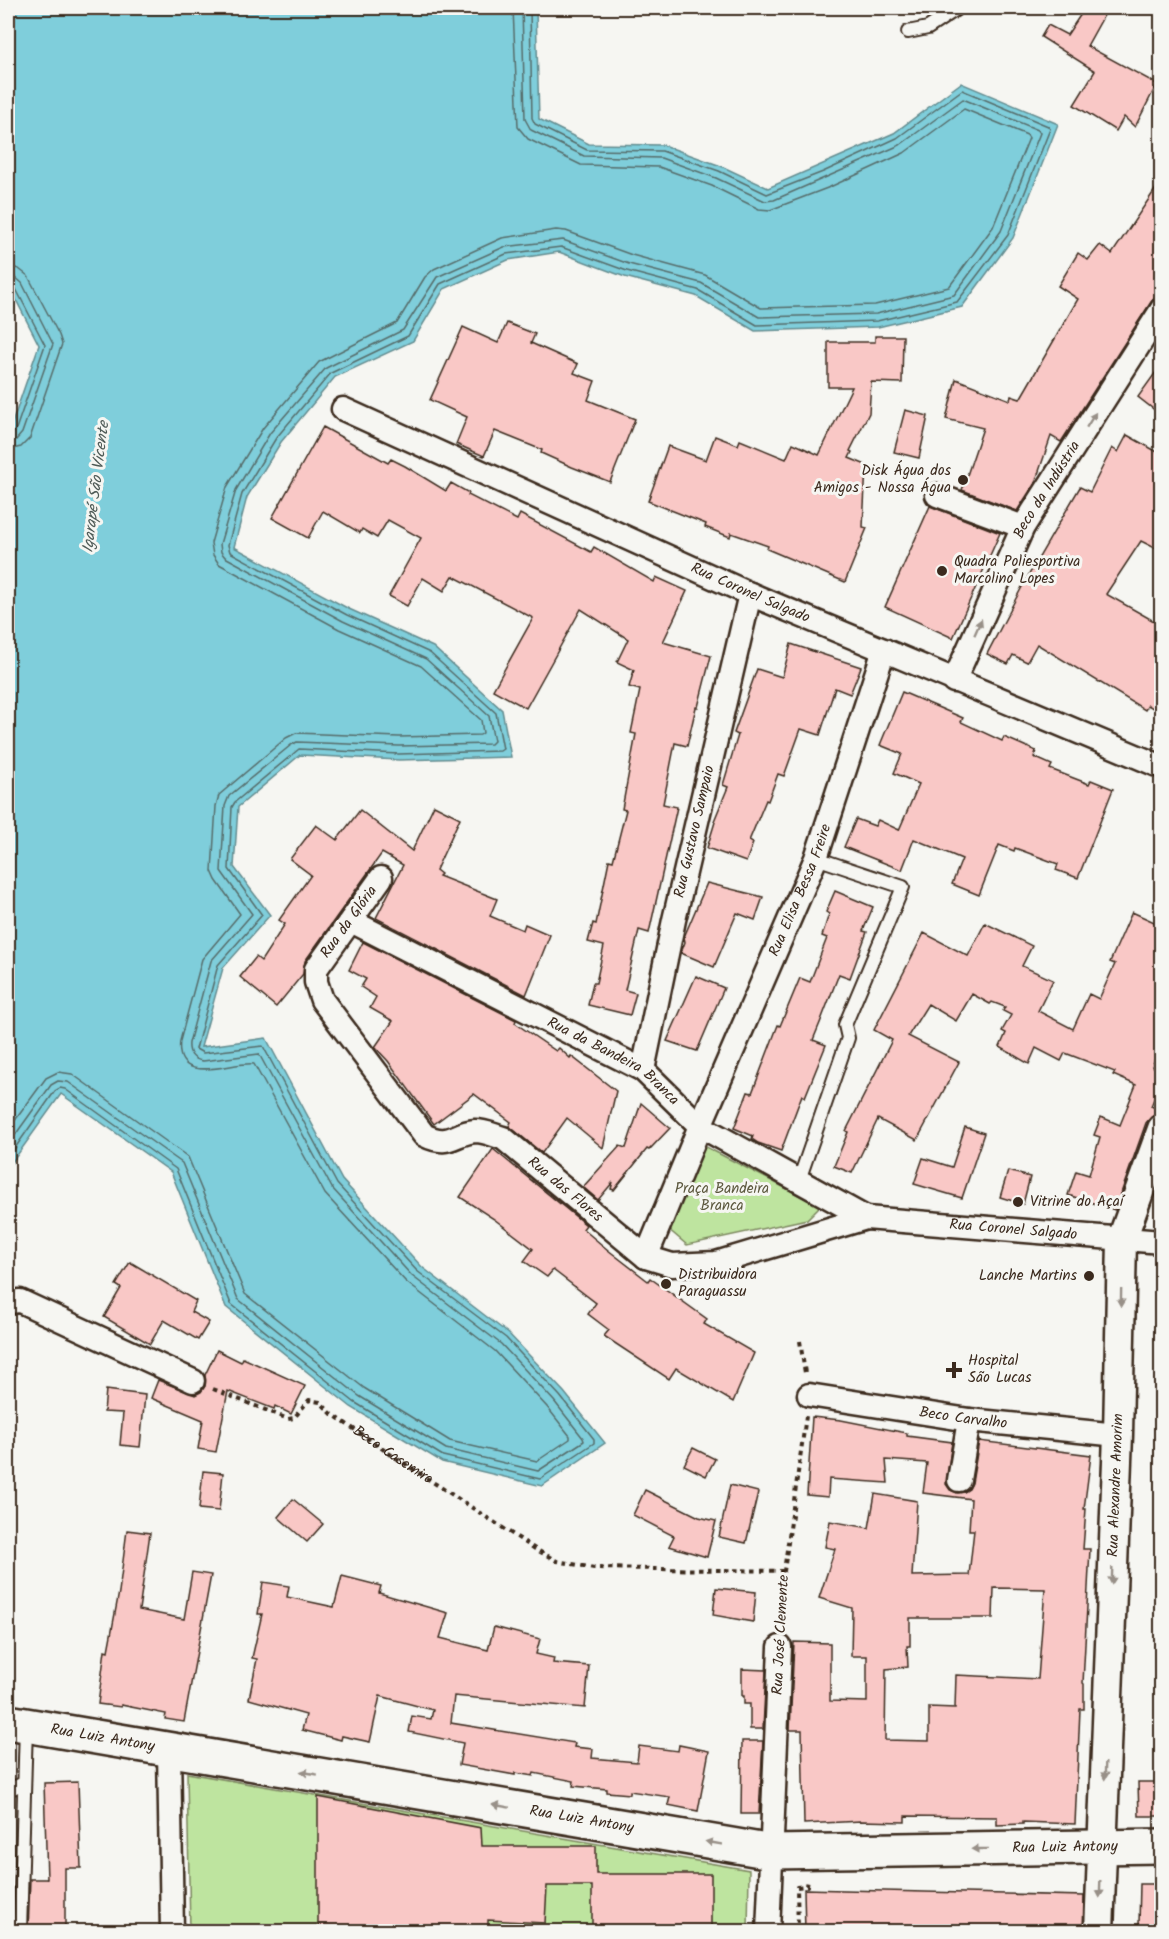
<svg xmlns="http://www.w3.org/2000/svg" width="1169" height="1939" viewBox="0 0 1169 1939" font-family="Kalam,sans-serif">
<style>
.green{fill:#bee49f;stroke:#7c875e;stroke-width:1.5}
.water{fill:#7fcedb;stroke:#648c8f;stroke-width:1.5}
.lines{fill:none;stroke-linecap:round;stroke-linejoin:round}
.shore{stroke:#566c6a;stroke-width:1.5}
.building{fill:#f9c8c6;stroke:#3b2a1e;stroke-width:1.5;fill-rule:evenodd}
.service-casing{stroke:#3b2a1e;stroke-width:16}
.minor-casing{stroke:#3b2a1e;stroke-width:27}
.tertiary-casing{stroke:#3b2a1e;stroke-width:33}
.secondary-casing{stroke:#3b2a1e;stroke-width:38}
.path{stroke:#3b2a1e;stroke-width:4;stroke-dasharray:4.5 4.5;stroke-linecap:butt}
.service{stroke:#f6f6f2;stroke-width:12}
.minor{stroke:#f6f6f2;stroke-width:22}
.tertiary{stroke:#f6f6f2;stroke-width:28}
.secondary{stroke:#f6f6f2;stroke-width:33}
.oneway{fill:#989088}
.poi-dot{fill:#3b2a1e;stroke:#f6f6f2;stroke-width:2}
.labels{text-anchor:middle;dominant-baseline:central;stroke-width:6;stroke-linejoin:round;paint-order:stroke}
.poi-label{font-size:15px;fill:#3b2a1e;stroke:#f6f6f2;text-anchor:start}
.street-label{font-size:15px;fill:#3b2a1e;stroke:#f6f6f2}
.park-label{font-size:15px;fill:#5c583e;stroke:#f6f6f2}
.water-label{font-size:16px;font-style:italic;fill:#4f5b57;stroke:#f6f6f2}
</style>
<rect width="100%" height="100%" fill="#f6f6f2"/>
<filter id="ink" filterUnits="userSpaceOnUse"><feTurbulence type="fractalNoise" baseFrequency=".0167" numOctaves="2"/><feDisplacementMap in="SourceGraphic" scale="12" xChannelSelector="R" yChannelSelector="G"/><feConvolveMatrix kernelMatrix="1 2 1 2 8 2 1 2 1" color-interpolation-filters="sRGB"/></filter>
<g filter="url(#ink)">
<g class="green">
<polygon points="704,1146 820,1206 807,1219 687,1245 667,1228"/>
<polygon points="187,1773 749,1870 748,1931 190,1931"/>
</g>
<polygon class="water" points="8,8 536,8 539,119 589,144 663,145 721,166 768,188 894,133 961,83 1058,124 1013,238 962,307 878,327 755,331 696,296 625,277 559,252 508,260 444,289 413,341 335,377 281,442 247,497 234,547 349,609 433,647 502,710 511,757 399,760 300,755 238,807 234,867 270,915 223,968 201,1047 266,1038 342,1180 422,1267 509,1334 564,1392 605,1443 542,1486 442,1462 351,1407 226,1307 171,1172 61,1094 8,1168 8,435 39,345 8,284"/>
<g class="lines">
<g class="shore">
<polyline points="8,266 19,269 28,276 59,335 62,344 30,438 21,447 8,450"/>
<polyline points="8,276 15,277 22,283 53,344 22,433 16,440 8,441"/>
<polyline points="8,283 15,287 45,345 16,429 13,433 8,434"/>
<path d="M8,1130L46,1078L58,1072L72,1074L188,1157L245,1294L364,1388L450,1441L537,1461L570,1439V1436L547,1407L495,1351L406,1282L325,1194L254,1064C231,1061 174,1088 180,1041L202,959L240,914L216,880L212,871L216,806L219,795L286,738L296,733L399,737L480,735L483,733L481,720L421,666L339,629L219,564L213,555L211,543L227,487L263,428L319,362L397,323L425,277L434,269L502,238L556,230L566,231L632,255L705,275L761,308L875,305L949,287L993,227L1029,138L1027,135L964,109L904,153L830,187L770,210L759,209L712,186L659,167L581,165L528,139L518,127L513,8"/>
<path d="M8,1145L51,1085L58,1081L68,1082L182,1163L238,1299L359,1396L446,1449L538,1471L584,1441L583,1438L554,1401L501,1344L412,1276L332,1188L259,1054L203,1061C193,1060 188,1053 189,1043L211,961L252,914L221,871L225,806L229,796L291,745L297,742L399,746L491,744L494,741L489,716L426,659L343,621L225,557L221,552L220,544L236,490L270,433L326,368L403,330L437,277L504,247L563,240L629,264L701,283L759,317L876,314L954,295L1001,231L1040,133L1038,130L963,99L900,145L774,200L765,201L716,178L661,158L584,156L531,130L525,119L522,8"/>
<polyline points="8,1158 55,1091 60,1088 65,1089 176,1169 231,1304 354,1402 443,1456 540,1479 594,1443 594,1439 560,1396 506,1338 417,1271 337,1184 263,1046 203,1053 196,1049 218,965 262,915 229,869 232,807 235,802 299,749 399,754 500,751 503,749 496,713 430,653 347,615 230,552 228,545 242,494 276,438 331,373 408,336 440,284 506,254 561,247 627,271 698,290 757,325 877,321 957,302 1008,235 1050,129 1048,126 962,90 897,138 823,172 767,194 719,171 662,151 587,150 535,124 532,118 530,8"/>
</g>
</g>
<g class="building">
<polygon points="1085,8 1108,8 1087,46 1157,84 1135,127 1124,117 1116,131 1074,105 1095,71 1041,37 1048,25 1067,35"/>
<polygon points="1161,181 1161,296 1155,297 1151,302 1061,442 1051,436 1035,483 1017,511 962,490 983,428 946,419 956,379 1010,400 1011,396 1020,399 1078,299 1058,286 1078,253 1088,260 1100,245 1112,254"/>
<polygon points="507,323 535,334 531,343 578,364 574,373 595,381 588,400 635,419 610,482 572,467 541,453 542,450 495,431 484,456 456,444 467,417 430,400 463,327 498,343"/>
<polygon points="875,336 903,336 902,383 871,382 869,413 850,451 852,452 849,458 866,465 863,527 867,528 845,582 767,549 768,546 731,533 730,537 705,527 706,524 648,501 668,446 706,460 715,436 738,445 740,440 786,459 793,443 819,455 852,387 828,387 828,342 875,342"/>
<polygon points="1161,365 1161,415 1138,397"/>
<polygon points="905,410 928,416 919,458 894,452"/>
<polygon points="323,427 388,463 391,459 405,466 446,491 451,483 469,493 468,495 517,520 520,514 591,552 594,547 654,582 656,577 687,591 663,642 711,656 698,707 696,707 687,746 675,743 663,804 677,807 649,933 639,930 625,990 636,993 630,1015 588,1005 593,983 596,983 604,946 588,942 593,923 596,924 609,860 613,861 626,810 622,809 636,734 631,733 640,690 629,687 634,670 617,662 628,639 581,609 526,708 493,690 533,618 453,576 444,591 423,578 407,606 389,596 421,538 388,520 377,538 362,529 360,533 323,511 308,538 272,518"/>
<polygon points="1127,435 1161,454 1161,551 1141,541 1106,594 1161,625 1161,713 1148,705 1145,710 1037,644 1027,662 1013,655 1008,664 987,654 1024,583 1080,487 1090,492 1112,448 1118,452"/>
<polygon points="930,506 1000,533 953,638 885,607"/>
<polygon points="791,644 861,667 850,694 835,688 820,735 801,729 784,776 778,774 768,801 766,800 749,841 753,843 746,862 707,848 715,822 714,821 728,787 723,785 738,735 734,733 757,669 782,677"/>
<polygon points="902,692 963,718 961,722 1002,741 1004,737 1036,751 1034,757 1052,765 1050,769 1089,784 1091,780 1113,789 1078,878 1056,870 1058,864 1015,848 1014,851 999,845 979,895 952,884 962,859 914,839 902,870 844,847 856,819 875,826 878,820 899,830 919,784 894,773 902,754 880,745"/>
<polygon points="434,805 460,818 436,870 441,874 439,876 497,899 490,916 523,930 525,924 550,935 526,995 376,918 403,865 382,853 305,961 303,974 276,1007 240,977 256,957 261,961 285,924 279,920 311,875 290,859 316,825 337,840 360,810 412,851"/>
<polygon points="707,883 763,897 755,920 737,913 714,967 681,953 685,942 684,937"/>
<polygon points="835,891 873,907 863,931 867,932 850,978 839,974 820,1023 813,1040 826,1045 805,1097 802,1095 781,1151 758,1143 752,1139 753,1136 734,1128 748,1092 752,1093 778,1025 780,1026 800,978 810,982 827,938 822,936 829,914 826,912"/>
<polygon points="1132,912 1161,925 1161,1045 1152,1066 1161,1070 1161,1082 1151,1106 1161,1110 1159,1113 1151,1117 1146,1123 1115,1210 1068,1195 1076,1171 1089,1175 1100,1137 1094,1135 1101,1117 1120,1125 1136,1085 1113,1075 1115,1072 1065,1053 1061,1061 1036,1048 1029,1064 1000,1047 1006,1033 1002,1031 1011,1015 1003,1011 1005,1007 992,1002 990,1004 972,994 956,1021 928,1004 908,1036 959,1062 917,1140 878,1119 852,1173 834,1166 848,1132 846,1131 892,1040 874,1030 924,933 968,956 985,923 1032,946 1022,966 1053,980 1038,1011 1073,1029 1089,994 1099,999 1115,964 1110,962"/>
<polygon points="363,942 516,1020 515,1023 556,1051 559,1048 570,1058 571,1056 616,1091 603,1148 567,1118 542,1153 509,1126 511,1122 474,1094 434,1124 388,1061 375,1047 393,1021 370,1008 376,997 361,987 366,979 349,970"/>
<polygon points="696,976 724,988 697,1051 667,1041"/>
<polygon points="641,1103 670,1128 649,1150 647,1149 614,1190 611,1189 613,1182 598,1200 583,1187 620,1146 626,1148"/>
<polygon points="965,1127 984,1133 962,1198 914,1184 923,1158 952,1167"/>
<polygon points="493,1149 586,1225 583,1229 608,1250 648,1281 650,1278 707,1319 704,1324 754,1353 733,1402 676,1368 669,1379 604,1336 609,1330 588,1314 596,1303 553,1270 547,1277 524,1261 533,1249 494,1219 460,1197"/>
<polygon points="1008,1171 1030,1177 1023,1204 1000,1197"/>
<polygon points="130,1262 196,1301 191,1312 209,1322 198,1340 164,1320 150,1344 104,1317 121,1288 116,1285"/>
<polygon points="217,1350 241,1362 243,1358 305,1386 291,1414 275,1406 274,1409 228,1391 216,1452 198,1449 203,1420 151,1398 158,1380 195,1395 201,1392 205,1386 205,1375"/>
<polygon points="106,1390 145,1395 140,1447 120,1445 123,1413 104,1412"/>
<path d="M812,1417L841,1420L907,1433V1436L952,1442L946,1484L950,1490L957,1493L964,1492L969,1489L972,1483L979,1441L1091,1455L1084,1509H1086L1083,1549H1090L1083,1683L1084,1684V1709H1080L1075,1824L1023,1822V1824L997,1825V1817L905,1816V1822L861,1821L804,1824L802,1730H790L794,1642L830,1643V1701L867,1702V1656H851L852,1608L819,1598L835,1549L825,1547L830,1521L869,1528L875,1494L917,1501L912,1576L969,1575L974,1530H969L971,1499L923,1493L927,1463L886,1460L888,1483L829,1479L828,1497L807,1495ZM994,1588L1045,1589L1038,1679L956,1675L955,1708L929,1707V1741L885,1740L886,1669L908,1667L907,1646H910V1618H993Z"/>
<polygon points="693,1448 715,1459 706,1476 684,1465"/>
<polygon points="203,1471 223,1473 219,1511 199,1509"/>
<polygon points="730,1485 758,1492 746,1543 719,1537"/>
<polygon points="645,1490 699,1517 716,1521 707,1557 669,1546 674,1536 633,1515"/>
<polygon points="293,1499 323,1524 307,1542 278,1517"/>
<polygon points="127,1530 150,1533 139,1610 184,1619 192,1572 211,1575 184,1722 165,1719 166,1714 121,1705 121,1707 98,1704 105,1650 108,1651 119,1592"/>
<polygon points="342,1576 381,1586 379,1593 448,1613 440,1638 488,1650 494,1627 540,1639 536,1654 554,1658 553,1663 589,1666 585,1708 454,1696 451,1723 575,1743 574,1747 593,1749 592,1758 637,1762 639,1746 678,1751 679,1745 709,1751 698,1811 668,1805 670,1797 630,1791 630,1794 607,1792 607,1789 573,1786 574,1781 534,1773 533,1776 515,1773 515,1775 459,1765 463,1743 409,1732 412,1716 431,1719 433,1710 380,1696 370,1742 342,1736 341,1740 302,1730 306,1715 249,1699 257,1659 252,1658 262,1614 258,1614 263,1582 289,1586 287,1597 334,1607"/>
<polygon points="716,1588 756,1592 753,1622 713,1615"/>
<polygon points="742,1669 766,1670 763,1729 750,1729 750,1704 744,1704 744,1696 742,1696"/>
<polygon points="742,1741 763,1741 759,1814 741,1814"/>
<polygon points="78,1782 81,1868 65,1868 65,1932 28,1932 30,1879 47,1879 44,1783"/>
<polygon points="1138,1782 1161,1782 1161,1816 1139,1816"/>
<polygon points="318,1797 481,1828 482,1846 596,1846 596,1874 711,1874 711,1932 592,1932 592,1886 547,1886 545,1923 488,1920 488,1931 318,1931"/>
<polygon points="1140,1884 1161,1884 1161,1925 1139,1925"/>
<polygon points="804,1889 1084,1896 1083,1932 805,1932"/>
</g>
<g class="lines">
<g class="service-casing">
<g id="service">
<polyline points="908,32 928,28 958,8"/>
<polyline points="799,1180 848,1038 845,1025 903,887 816,858"/>
<polyline points="8,1790 24,1783"/>
<polyline points="20,1932 26,1726"/>
</g>
</g>
<g class="minor-casing">
<g id="minor">
<path id="s2" d="M343,409L750,594L1162,767"/>
<polyline points="937,495 1023,527"/>
<path id="s3" d="M954,681L1023,527L1162,309"/>
<path id="s4" d="M381,878L316,969V982L322,1000L424,1135C450,1148 453,1133 475,1131C485,1131 493,1135 503,1138L646,1257L672,1265L716,1263L866,1218L1162,1242"/>
<path id="s5" d="M351,921L643,1070L700,1126L866,1218"/>
<path id="s6" d="M643,1070L674,920L750,594"/>
<path id="s7" d="M646,1257L700,1126L816,858L884,650"/>
<polyline points="8,1302 20,1301 193,1381"/>
<path id="s8" d="M809,1395L969,1420L1118,1435"/>
<polyline points="959,1480 969,1420"/>
<polyline points="169,1749 172,1932"/>
<polyline points="768,1932 780,1647"/>
</g>
</g>
<g class="tertiary-casing">
<g id="tertiary">
<path id="s9" d="M1099,1932L1118,1435L1122,1239L1162,1129"/>
</g>
</g>
<g class="secondary-casing">
<g id="secondary">
<path id="s10" d="M8,1722L772,1852L1162,1846"/>
</g>
</g>
<g class="path">
<polyline points="800,1341 805,1373"/>
<path id="s1" d="M213,1389L288,1419L294,1418L309,1400L320,1402L332,1414L390,1454L535,1549L557,1561L594,1568L784,1571"/>
<polyline points="781,1626 784,1571 806,1416"/>
<polyline points="798,1932 797,1887 807,1886 808,1879"/>
</g>
<use href="#service" class="service"/>
<use href="#minor" class="minor"/>
<use href="#tertiary" class="tertiary"/>
<use href="#secondary" class="secondary"/>
</g>
<defs><path id="oneway-solid" d="M-6-.8H1V-3.2L6.5 0L1 3.2V.8H-6Z" transform="scale(1.5)"/></defs>
<g class="oneway">
<use href="#oneway-solid" transform="translate(1091 420) rotate(-58)"/>
<use href="#oneway-solid" transform="translate(978 627) rotate(-66)"/>
<use href="#oneway-solid" transform="translate(1121 1298) rotate(91)"/>
<use href="#oneway-solid" transform="translate(1112 1576) rotate(92)"/>
<use href="#oneway-solid" transform="translate(1105 1771) rotate(92)"/>
<use href="#oneway-solid" transform="translate(309 1773) rotate(-170)"/>
<use href="#oneway-solid" transform="translate(501 1806) rotate(-170)"/>
<use href="#oneway-solid" transform="translate(714 1843) rotate(-170)"/>
<use href="#oneway-solid" transform="translate(980 1849) rotate(179)"/>
<use href="#oneway-solid" transform="translate(1100 1889) rotate(92)"/>
</g>
</g>
<g class="poi-dot">
<circle cx="963" cy="480" r="6"/>
<circle cx="942" cy="571" r="6"/>
<circle cx="1018" cy="1202" r="6"/>
<circle cx="1089" cy="1276" r="6"/>
<circle cx="666" cy="1284" r="6"/>
<path d="M951 1361h6v6h6v6h-6v6h-6v-6h-6v-6h6z"/>
</g>
<g class="labels">
<g class="poi-label">
<text x="951" y="471" text-anchor="end">Disk Água dos<tspan x="951" dy="17">Amigos - Nossa Água</tspan></text>
<text x="954" y="562">Quadra Poliesportiva<tspan x="954" dy="17">Marcolino Lopes</tspan></text>
<text x="1030" y="1202">Vitrine do Açaí</text>
<text x="678" y="1275">Distribuidora<tspan x="678" dy="17">Paraguassu</tspan></text>
<text x="1077" y="1276" text-anchor="end">Lanche Martins</text>
<text x="968" y="1361">Hospital<tspan x="968" dy="17">São Lucas</tspan></text>
</g>
<g class="street-label">
<text stroke="none"><textPath href="#s3" startOffset="213">Beco da Indústria</textPath></text>
<text stroke="none"><textPath href="#s2" startOffset="447">Rua Coronel Salgado</textPath></text>
<text stroke="none"><textPath href="#s6" startOffset="244">Rua Gustavo Sampaio</textPath></text>
<text stroke="none"><textPath href="#s7" startOffset="398">Rua Elisa Bessa Freire</textPath></text>
<text transform="translate(349 922) rotate(-54)">Rua da Glória</text>
<text stroke="none"><textPath href="#s5" startOffset="298">Rua da Bandeira Branca</textPath></text>
<text stroke="none"><textPath href="#s4" startOffset="476">Rua das Flores</textPath></text>
<text stroke="none"><textPath href="#s4" startOffset="957">Rua Coronel Salgado</textPath></text>
<text stroke="none"><textPath href="#s8" startOffset="156">Beco Carvalho</textPath></text>
<text stroke="none"><textPath href="#s1" startOffset="212">Beco Casemiro</textPath></text>
<text stroke="none"><textPath href="#s9" startOffset="447">Rua Alexandre Amorim</textPath></text>
<text transform="translate(781 1635) rotate(-87)">Rua José Clemente</text>
<text stroke="none"><textPath href="#s10" startOffset="96">Rua Luiz Antony</textPath></text>
<text stroke="none"><textPath href="#s10" startOffset="582">Rua Luiz Antony</textPath></text>
<text stroke="none"><textPath href="#s10" startOffset="1068">Rua Luiz Antony</textPath></text>
</g>
<g class="park-label">
<text x="722" y="1189">Praça Bandeira<tspan x="722" dy="17">Branca</tspan></text>
</g>
<g class="water-label">
<text transform="translate(96 487) rotate(-83)">Igarapé São Vicente</text>
</g>
</g>
<rect width="1169" height="1939" fill="none" stroke="#f6f6f2" stroke-width="30"/>
<rect x="15" y="15" width="1139" height="1909" fill="none" stroke="#3b2a1e" stroke-width="2" filter="url(#ink)"/>
</svg>
